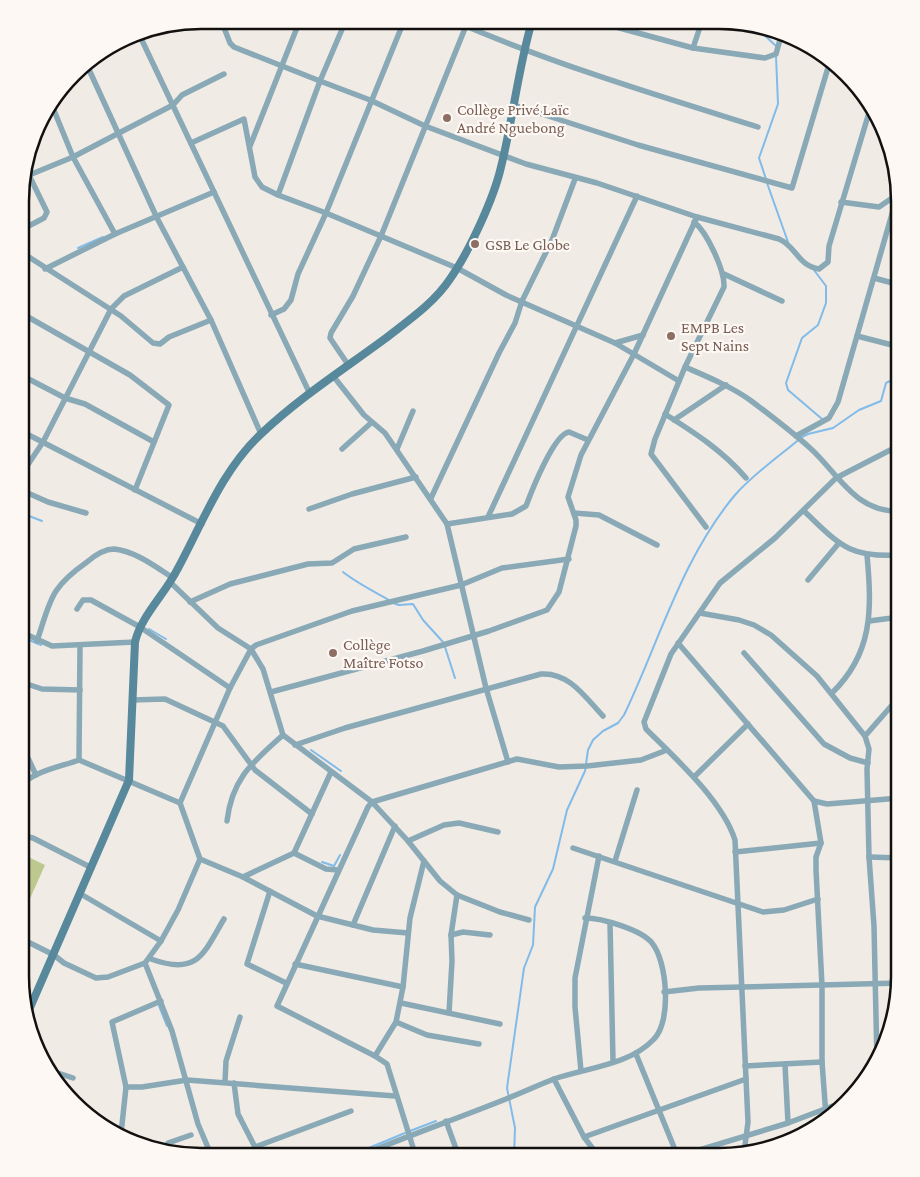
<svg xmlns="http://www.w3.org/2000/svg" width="920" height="1177" viewBox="0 0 920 1177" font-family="'Crimson Pro',serif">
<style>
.green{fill:#bdc88e}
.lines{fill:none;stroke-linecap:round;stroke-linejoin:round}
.stream{stroke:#81bbe9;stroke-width:2}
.minor{stroke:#89a9b6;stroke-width:5.5}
.secondary{stroke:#57889c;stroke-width:8}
.education-dot{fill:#8d6e63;stroke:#fdf8f3;stroke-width:2}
.labels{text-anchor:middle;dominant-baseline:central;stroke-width:4.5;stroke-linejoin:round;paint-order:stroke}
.education-label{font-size:16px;fill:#785e54;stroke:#fdf8f3;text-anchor:start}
.rim{fill:none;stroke:#131110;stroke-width:2.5}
</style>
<rect width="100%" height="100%" fill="#f0ebe5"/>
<polygon class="green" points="20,853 45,865 20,921"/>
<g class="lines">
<g class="stream">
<polyline points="760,28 760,31 776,46"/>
<polyline points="766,179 759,158 778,104 776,56"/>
<polyline points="767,183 788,242"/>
<polyline points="78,248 103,237"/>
<polyline points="814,270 826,286 826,303 818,325 802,338 786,383 788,390 822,419"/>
<polyline points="21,528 28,527 29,516 42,521"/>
<path d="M343,572C357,583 373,591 389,600"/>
<polyline points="393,603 399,605 413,604 423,620 443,642"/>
<polyline points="149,629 166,639"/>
<polyline points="24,638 41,645"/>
<polyline points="445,647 455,678"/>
<polyline points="311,750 341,771"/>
<polyline points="322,862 334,866 340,855"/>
<polyline points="159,1006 167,1026"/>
<polyline points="410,1131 436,1121"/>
<polyline points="347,1157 405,1133"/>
<path d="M514,1157L515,1128L507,1088L524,968L533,945L535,907L553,869L567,810L585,771L588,750L593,740L603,731L618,723L624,715C659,642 682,558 735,495C753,474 781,455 802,437L808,434L833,428L859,410L881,401L886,383L900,376"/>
</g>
<g class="minor">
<polyline points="221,20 230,43 234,47 320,81 346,20"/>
<path d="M454,21C553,64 656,95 758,127"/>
<polyline points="594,21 693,48 765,58 776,54 781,36"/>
<polyline points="138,32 310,394"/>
<polyline points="693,48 702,21"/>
<polyline points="86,63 157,218 211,320 261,434"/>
<polyline points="51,103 73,157 115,234"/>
<polyline points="514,105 638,145 792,188 830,61"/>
<polyline points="42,117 54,111"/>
<polyline points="191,143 244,119 255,177 262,187 278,195"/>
<polyline points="250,146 300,20"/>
<polyline points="22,178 73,157 117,134 173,105 182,95 224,74"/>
<polyline points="841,202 879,207 898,194"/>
<path d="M694,222C707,232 725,271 724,287L685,367L655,439L651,454L706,527"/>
<polyline points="21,230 44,218 47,212 25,167"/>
<polyline points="21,252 121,316 153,343 160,344 169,337 211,320"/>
<polyline points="45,269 115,234 214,192"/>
<polyline points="724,274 782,301"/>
<polyline points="874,278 900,285"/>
<polyline points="21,313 130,375 169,405 135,490"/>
<polyline points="271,315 284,309 291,300 298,274 326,213 404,21"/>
<polyline points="857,336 900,347"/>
<polyline points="615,343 643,335"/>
<polyline points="349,366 330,338 331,333 353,296 381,236 468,21"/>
<path d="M685,367C708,377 730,386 750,400C770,415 791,431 810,448C838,473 855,513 900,511"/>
<polyline points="21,375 65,398 85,404 154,442"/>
<polyline points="334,377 364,415 385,433 447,524 486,688 508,762"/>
<path d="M679,381L615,343L506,295L457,268L326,213L278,195L320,81L370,100L425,126L526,164L597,183L697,217L779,239C797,247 797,265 819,269L828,262L829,246L871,106"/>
<path d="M665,414C695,433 723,451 746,478"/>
<polyline points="674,420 726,385"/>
<polyline points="21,431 202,524"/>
<polyline points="796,436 829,418 838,402 898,193"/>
<polyline points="342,449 371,423"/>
<polyline points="397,449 413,411"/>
<polyline points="21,475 43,442 111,309 124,296 183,267"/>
<polyline points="21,490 48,502 86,513"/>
<polyline points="431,498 499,353 515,323 522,301 552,240 575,179"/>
<polyline points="309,509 352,494 416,477"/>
<path d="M804,511C839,544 848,558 900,555"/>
<polyline points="574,513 599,515 657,545"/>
<polyline points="488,517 637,196"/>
<path d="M447,524L512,514L526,506C532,490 554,434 569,432L588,440"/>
<polyline points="808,580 839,543"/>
<polyline points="171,583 218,628 251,649 263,669 283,735 372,802 408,841 440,881 457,895 500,912 529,920"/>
<polyline points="190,602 230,584 308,564 332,563 354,549 406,537"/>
<polyline points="77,609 83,600 91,600 140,627 230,688"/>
<polyline points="700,613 739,620 754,625 771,635 817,676 865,736 869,749 867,769 869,857 874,926 877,1062"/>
<polyline points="869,621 900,617"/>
<polyline points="21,632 52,646 135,642"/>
<path d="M37,641C51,599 50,588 87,562C94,556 105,549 114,549C135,551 156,567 173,578"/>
<polyline points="678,643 814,801 827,804 900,798"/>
<polyline points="744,653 824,744 850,758 868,763"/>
<polyline points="21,682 42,689 80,690"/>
<polyline points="271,692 423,651 489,631 547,610 559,592 576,526 576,520 568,497 581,455 634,354 697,217"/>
<path d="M832,693C873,653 872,610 867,555"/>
<polyline points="132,700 165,699 223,726 255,770 312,814"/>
<polyline points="865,736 900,696"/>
<polyline points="20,741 36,775"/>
<path d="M295,745L345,728L541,674C569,672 585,697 603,716"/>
<polyline points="694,777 748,724"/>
<path d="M20,787C33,771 60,767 79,760"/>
<polyline points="814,801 821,843 816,857 816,870 822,986 822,1062 826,1116"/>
<polyline points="180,803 230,688 251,649 256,645 352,611 461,585 502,568 569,559"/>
<path d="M227,821C232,778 253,762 283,735"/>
<polyline points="20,835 33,838 90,867"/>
<polyline points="408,841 444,825 459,823 498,832"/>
<polyline points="573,848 763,912 784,910 818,899"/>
<polyline points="735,852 821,843"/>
<polyline points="294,853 326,869 338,870"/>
<polyline points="869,857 900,858"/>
<polyline points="200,859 243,877 317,916 373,930 408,933"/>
<polyline points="615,861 637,790"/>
<polyline points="243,877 294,853 331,772"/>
<polyline points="270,891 247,964 286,983"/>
<polyline points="79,893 161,941"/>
<polyline points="610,923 613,1061"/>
<polyline points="353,925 395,826"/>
<polyline points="451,935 463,932 490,935"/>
<polyline points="20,938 54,955 64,963 96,978 108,977 145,963 161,941 178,910 200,859 180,803 79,760 80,646"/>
<path d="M151,959C198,976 203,954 224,919"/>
<polyline points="145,963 172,1031 198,1124 212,1157"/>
<polyline points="295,964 403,987"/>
<polyline points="664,992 699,988 900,983"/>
<polyline points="401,1003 500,1024"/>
<polyline points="449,1013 452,961 451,935 457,895"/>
<polyline points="396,1022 427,1035 479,1044"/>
<polyline points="636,1054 678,1157"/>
<polyline points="375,1056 396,1022 403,987 410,918 424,861"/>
<polyline points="785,1064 788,1123"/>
<polyline points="745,1066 822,1062"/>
<polyline points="45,1067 55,1072"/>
<polyline points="581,1071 575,1007 575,978 599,856"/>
<polyline points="53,1076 55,1072 73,1078"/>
<polyline points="554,1079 584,1137 599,1157"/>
<polyline points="225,1082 226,1061 240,1017"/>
<polyline points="234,1083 238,1114 255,1147"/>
<polyline points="126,1087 142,1087 187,1080 395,1096"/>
<polyline points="446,1121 459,1157"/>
<polyline points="121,1134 126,1087 112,1022 161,1001"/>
<polyline points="584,1137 746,1079"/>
<polyline points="165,1149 168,1143 191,1135"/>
<path d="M744,1153L748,1122L735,840C722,800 675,758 646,729L644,722L671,654L720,583L775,538L836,478L900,445"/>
<polyline points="259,1157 255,1147 351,1111"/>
<path d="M357,1157C405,1137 453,1120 501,1101C519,1094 536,1086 554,1079C586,1068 630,1065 654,1039C672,1021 667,961 652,943C642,930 602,918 585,918"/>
<polyline points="416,1157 387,1064 375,1056 277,1006 368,807 372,802 517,759 559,767 587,766 641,760 667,750"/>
<polyline points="676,1157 788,1123 838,1104"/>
</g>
<path class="secondary" d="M29,1010L129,780L135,642C141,616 165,594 177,570C202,524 222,470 261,434C299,398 344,369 386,338C409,320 434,303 450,279C469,252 494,198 501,167C513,119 518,69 532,21"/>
</g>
<g class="education-dot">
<circle cx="447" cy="118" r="5"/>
<circle cx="475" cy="244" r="5"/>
<circle cx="671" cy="336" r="5"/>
<circle cx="333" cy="653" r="5"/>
</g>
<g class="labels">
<g class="education-label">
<text x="457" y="109">Collège Privé Laïc<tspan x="457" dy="18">André Nguebong</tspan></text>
<text x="485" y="244">GSB Le Globe</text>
<text x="681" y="327">EMPB Les<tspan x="681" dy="18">Sept Nains</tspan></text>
<text x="343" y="644">Collège<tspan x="343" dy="18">Maître Fotso</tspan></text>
</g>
</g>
<path d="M0 0H920V1177H0ZM201 29H719A172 172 0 0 1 891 201V976A172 172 0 0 1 719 1148H201A172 172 0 0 1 29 976V201A172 172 0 0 1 201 29Z" fill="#fdf8f3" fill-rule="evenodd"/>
<path class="rim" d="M201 29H719A172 172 0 0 1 891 201V976A172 172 0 0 1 719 1148H201A172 172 0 0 1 29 976V201A172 172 0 0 1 201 29Z"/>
</svg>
